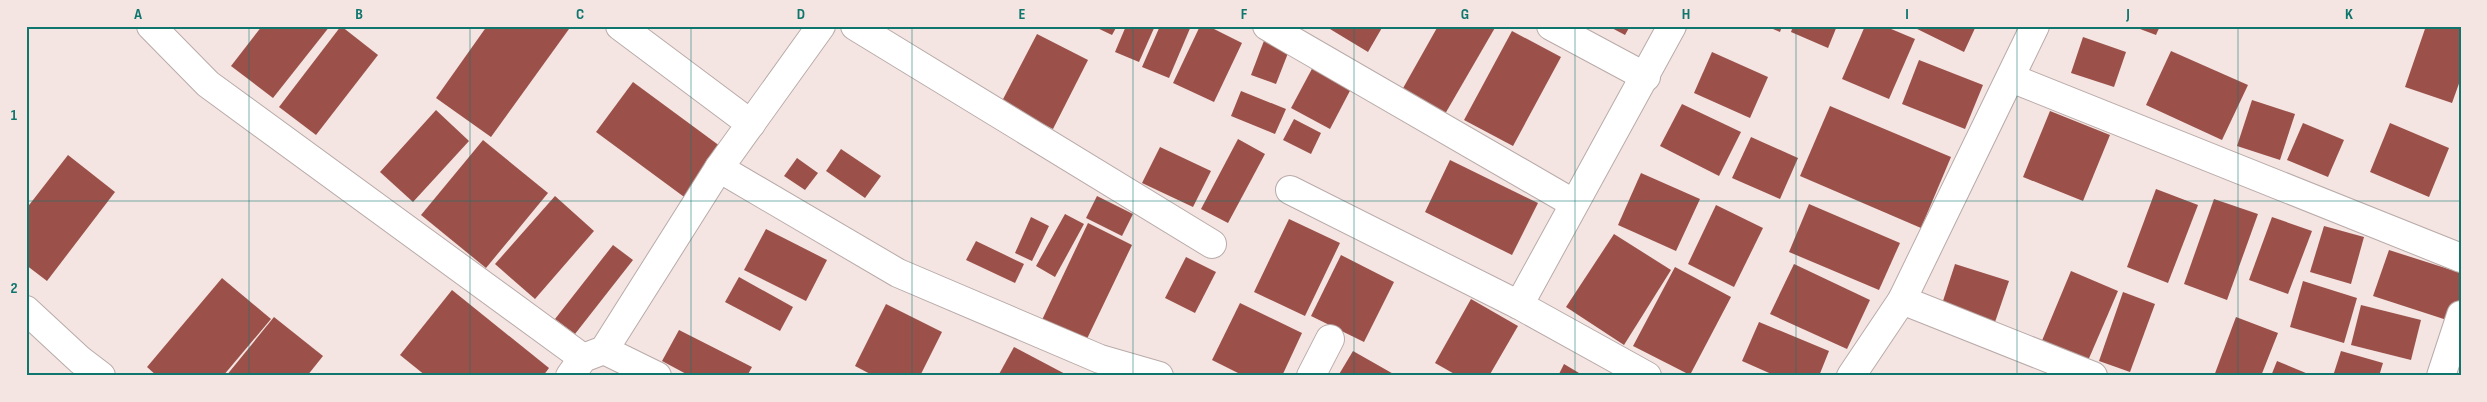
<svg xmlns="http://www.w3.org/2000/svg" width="2487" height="402" viewBox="0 0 2487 402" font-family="'Sofia Sans Condensed',sans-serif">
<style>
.building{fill:#9b5149}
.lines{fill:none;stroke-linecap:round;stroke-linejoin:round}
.street-casing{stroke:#b9aba9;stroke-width:30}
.street{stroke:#fff;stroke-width:28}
.grid{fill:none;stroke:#0f766e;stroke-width:1;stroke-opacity:0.55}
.neatline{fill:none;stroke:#0f766e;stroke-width:2}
.grid-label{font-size:16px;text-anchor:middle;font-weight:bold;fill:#0f766e}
</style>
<rect width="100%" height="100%" fill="#f4e5e3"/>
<g class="building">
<polygon points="262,26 330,26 273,98 231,66"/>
<polygon points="341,26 378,55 316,135 279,107"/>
<polygon points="487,26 565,26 569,29 491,137 436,98"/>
<polygon points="1093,26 1117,26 1112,35"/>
<polygon points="1126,26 1155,26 1139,62 1115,52"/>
<polygon points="1160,26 1191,26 1169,78 1142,67"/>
<polygon points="1200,26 1208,26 1242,43 1214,102 1173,83"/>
<polygon points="1325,26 1383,26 1368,52"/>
<polygon points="1438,26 1496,26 1445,114 1402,90"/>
<polygon points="1608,26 1630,26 1625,35"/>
<polygon points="1766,26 1782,26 1780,32"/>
<polygon points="1793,26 1837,26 1828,48 1791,32"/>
<polygon points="1865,26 1884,26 1915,39 1889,99 1842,79"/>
<polygon points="1911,26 1976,26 1964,52"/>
<polygon points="2132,26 2160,26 2156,35"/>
<polygon points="2426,26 2461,28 2461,78 2452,103 2405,87"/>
<polygon points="1512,31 1561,57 1513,146 1464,120"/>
<polygon points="1037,34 1088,60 1053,129 1001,103"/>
<polygon points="2083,37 2126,52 2114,87 2071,73"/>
<polygon points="1265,38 1290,48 1276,84 1251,75"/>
<polygon points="2171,51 2248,85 2222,140 2146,105"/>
<polygon points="1712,52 1768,77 1750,118 1694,93"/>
<polygon points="1919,60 1983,85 1965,129 1902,104"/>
<polygon points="1314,65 1353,85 1330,129 1291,108"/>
<polygon points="633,82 728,152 691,202 596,132"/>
<polygon points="1241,91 1286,109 1275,134 1231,116"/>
<polygon points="2252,100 2295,114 2280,160 2237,146"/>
<polygon points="1682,104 1741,132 1719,176 1660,146"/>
<polygon points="1830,106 1951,157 1921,228 1800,176"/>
<polygon points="436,110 469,141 413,202 380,172"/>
<polygon points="2050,111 2110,135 2083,201 2023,177"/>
<polygon points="1294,119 1321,133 1311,154 1283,140"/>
<polygon points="2303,123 2344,140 2328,177 2287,160"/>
<polygon points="2390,123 2449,148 2429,197 2370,172"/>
<polygon points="1751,137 1798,158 1780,199 1732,178"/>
<polygon points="1238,139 1265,154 1228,223 1201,209"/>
<polygon points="483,140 548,193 486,268 421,215"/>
<polygon points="1160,147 1211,171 1193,207 1142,183"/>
<polygon points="841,149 881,176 865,198 826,171"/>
<polygon points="68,155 115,192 47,281 26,265 26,209"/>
<polygon points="797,158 818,173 805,190 784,176"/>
<polygon points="1450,160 1538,203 1512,255 1425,212"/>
<polygon points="1641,173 1700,199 1676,251 1618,225"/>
<polygon points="2156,189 2198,205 2168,283 2127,267"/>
<polygon points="555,196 594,231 535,299 495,264"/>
<polygon points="1097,196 1133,214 1122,236 1086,218"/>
<polygon points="2214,199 2258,214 2227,300 2184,284"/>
<polygon points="1809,204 1900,243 1879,290 1789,252"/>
<polygon points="1716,205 1763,228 1734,287 1688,264"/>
<polygon points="1065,214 1084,224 1055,277 1036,266"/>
<polygon points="1031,217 1049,226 1032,261 1015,253"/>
<polygon points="2272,217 2312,231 2288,294 2249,280"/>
<polygon points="1289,219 1340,243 1305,316 1254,292"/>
<polygon points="1088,223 1132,245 1085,343 1041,322"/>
<polygon points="2324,226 2364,237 2351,284 2310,272"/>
<polygon points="766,229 827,260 806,301 744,270"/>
<polygon points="1614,234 1671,270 1624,345 1566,307"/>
<polygon points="976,241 1024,264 1015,283 966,260"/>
<polygon points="613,245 633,260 575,334 555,319"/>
<polygon points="2389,250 2461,273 2461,299 2453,322 2373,296"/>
<polygon points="1341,255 1394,282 1364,342 1311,316"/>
<polygon points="1186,257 1216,272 1195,313 1165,298"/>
<polygon points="1794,264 1870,300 1847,349 1770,314"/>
<polygon points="1955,264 2009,281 1994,325 1941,307"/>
<polygon points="1675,267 1731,297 1690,375 1633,346"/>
<polygon points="2071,271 2118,291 2087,363 2041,343"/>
<polygon points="739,277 793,307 780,331 725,302"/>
<polygon points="222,278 271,319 223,376 157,376 147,367"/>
<polygon points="2303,281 2357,298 2344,343 2290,327"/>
<polygon points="452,290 549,368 543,376 426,376 400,355"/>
<polygon points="2123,292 2155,304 2130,372 2099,361"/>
<polygon points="1471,299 1518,326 1489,376 1458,376 1435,363"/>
<polygon points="1240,303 1302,333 1282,376 1244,376 1212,360"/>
<polygon points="886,304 942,332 920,376 874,376 855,366"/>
<polygon points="2361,305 2421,320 2411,360 2351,345"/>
<polygon points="274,317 323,356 307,376 226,376"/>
<polygon points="2236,317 2278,333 2261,376 2214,376"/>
<polygon points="1759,322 1829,351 1819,376 1776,376 1742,361"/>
<polygon points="679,330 752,367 747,376 690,376 662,361"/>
<polygon points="1014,347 1069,376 998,376"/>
<polygon points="1353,351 1397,376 1338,376"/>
<polygon points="2341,351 2383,363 2379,376 2333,376"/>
<polygon points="2277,361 2313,376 2271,376"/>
<polygon points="1564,364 1584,376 1558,376"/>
</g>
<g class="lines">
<g class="street-casing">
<g id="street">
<polyline points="151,26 208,84 583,358"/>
<polyline points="620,26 751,124"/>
<polyline points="855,26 1212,244"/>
<polyline points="1267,26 1573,203"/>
<polyline points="1551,26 1646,77"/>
<polyline points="2011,78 2461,258"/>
<polyline points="719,168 898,273 1100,359 1159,376"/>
<polyline points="1290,190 1519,305 1647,376"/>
<polyline points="1902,300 2093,376"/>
<polyline points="1519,305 1672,26"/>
<polyline points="26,310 80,360 101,376"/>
<polyline points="604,350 657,376"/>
<polyline points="570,376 583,358 604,350 719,168 821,26"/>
<polyline points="1311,376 1330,339"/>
<polyline points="1851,376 1902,300 2035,26"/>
<polyline points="2441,376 2461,315"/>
</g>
</g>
<use href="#street" class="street"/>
</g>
<path class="grid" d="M249,26V376M470,26V376M691,26V376M912,26V376M1133,26V376M1354,26V376M1575,26V376M1796,26V376M2017,26V376M2238,26V376M26,201H2461"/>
<rect width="2487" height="402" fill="none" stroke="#f4e5e3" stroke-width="55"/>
<rect x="28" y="28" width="2432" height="346" class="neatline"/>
<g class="grid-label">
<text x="138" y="19">A</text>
<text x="359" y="19">B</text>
<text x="580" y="19">C</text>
<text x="801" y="19">D</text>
<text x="1022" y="19">E</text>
<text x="1244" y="19">F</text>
<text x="1465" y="19">G</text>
<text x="1686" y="19">H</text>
<text x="1907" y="19">I</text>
<text x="2128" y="19">J</text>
<text x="2349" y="19">K</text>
<text x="14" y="120">1</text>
<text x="14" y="293">2</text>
</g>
</svg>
